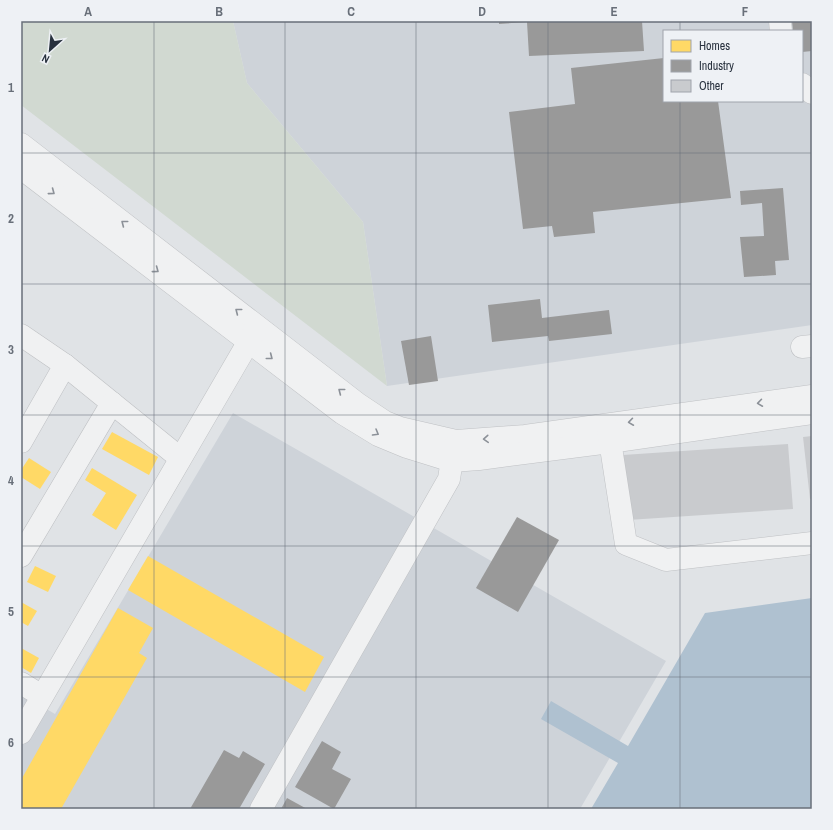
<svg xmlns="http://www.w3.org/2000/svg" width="833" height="830" viewBox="0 0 833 830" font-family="'Archivo Narrow',sans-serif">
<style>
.built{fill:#ced3d9;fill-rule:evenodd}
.green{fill:#d1d9d1}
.water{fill:#afc1d0}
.homes{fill:#ffd966}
.industry{fill:#999}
.building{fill:#c9cbce}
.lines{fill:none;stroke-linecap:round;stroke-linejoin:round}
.minor-casing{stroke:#bfc1c4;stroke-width:23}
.minor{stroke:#f0f1f2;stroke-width:22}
.oneway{stroke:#8c9198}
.grid{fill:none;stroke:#686f79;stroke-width:1;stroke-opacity:0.55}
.neatline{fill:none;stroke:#686f79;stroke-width:1.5}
.grid-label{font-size:13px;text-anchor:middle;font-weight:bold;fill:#686f79}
</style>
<rect width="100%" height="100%" fill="#e0e3e6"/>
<g class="built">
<path d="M233,21H812V325L387,386L363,222L247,83ZM664,31H802V101H664Z"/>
<polygon points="233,413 666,661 580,809 21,809 21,694 55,714"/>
</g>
<polygon class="green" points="21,21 233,21 247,83 363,222 387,386 21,105"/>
<polygon class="water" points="812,598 812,809 591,809 618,763 541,719 551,701 628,746 705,613"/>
<g class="homes">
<polygon points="112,432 158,457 149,475 102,449"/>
<polygon points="29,458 51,472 40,489 21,477 21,470"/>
<polygon points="92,468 137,495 116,530 92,515 106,493 85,480"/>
<polygon points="148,556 324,657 305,692 128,590"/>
<polygon points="35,566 56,576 48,592 27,582"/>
<polygon points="21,602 37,611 28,626 21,622"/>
<polygon points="118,608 153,628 139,653 147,658 61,809 21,809 21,780"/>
<polygon points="21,648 39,658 31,673 21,667"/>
</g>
<g class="industry">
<polygon points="499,21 642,21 644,51 529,56 527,22 499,24"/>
<polygon points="792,21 812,21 812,51 802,52 802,31 793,31"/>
<polygon points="664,58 664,101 718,101 731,198 593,212 595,233 554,237 552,226 523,229 509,112 575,104 571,68"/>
<polygon points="783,188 789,260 775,261 776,275 744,277 740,237 764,236 762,203 741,205 740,191"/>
<polygon points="540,299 542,318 609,310 612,334 549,341 548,336 492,342 488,305"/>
<polygon points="431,336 438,381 409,385 401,341"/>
<polygon points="517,517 559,540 518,612 476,588"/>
<polygon points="322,741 341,752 332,769 351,779 334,809 295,787"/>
<polygon points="224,750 239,758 243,751 265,764 239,809 190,809"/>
<polygon points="287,798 307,809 281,809"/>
</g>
<g class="building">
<polygon points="812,436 812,498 810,499 803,437"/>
<polygon points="788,444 793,509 628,520 623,455"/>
</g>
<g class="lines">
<g class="minor-casing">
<g id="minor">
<polyline points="780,21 781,31"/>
<polyline points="802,84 812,93"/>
<polyline points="21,144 358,404 385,422 400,428 456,441 525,436 812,396"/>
<polyline points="21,168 342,413 378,435 407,447 452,461 479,459 610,442 812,413"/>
<polyline points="21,335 65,365 180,458"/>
<polyline points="802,347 812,346"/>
<polyline points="608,428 626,544 666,560 812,543"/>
<polyline points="21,442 65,365"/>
<polyline points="21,556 112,403"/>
<polyline points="21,683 42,696"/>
<polyline points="21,733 256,329"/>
<polyline points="261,809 449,479 454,446"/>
</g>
</g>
<use href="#minor" class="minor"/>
</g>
<defs><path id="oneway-chevron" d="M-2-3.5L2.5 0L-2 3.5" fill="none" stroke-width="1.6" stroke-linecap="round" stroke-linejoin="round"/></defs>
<g class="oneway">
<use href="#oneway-chevron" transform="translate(52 192) rotate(37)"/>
<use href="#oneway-chevron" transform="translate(124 223) rotate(-142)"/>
<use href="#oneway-chevron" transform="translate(156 270) rotate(37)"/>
<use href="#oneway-chevron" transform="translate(238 311) rotate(-142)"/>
<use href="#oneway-chevron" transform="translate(270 357) rotate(38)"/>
<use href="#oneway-chevron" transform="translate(341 391) rotate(-142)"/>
<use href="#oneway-chevron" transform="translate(760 403) rotate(172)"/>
<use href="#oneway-chevron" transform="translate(631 422) rotate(172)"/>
<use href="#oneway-chevron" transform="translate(376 433) rotate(30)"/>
<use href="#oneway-chevron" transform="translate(486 439) rotate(176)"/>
</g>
<path class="grid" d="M154,21V809M285,21V809M416,21V809M548,21V809M680,21V31M680,101V809M21,153H812M21,284H812M21,415H812M21,546H812M21,677H812"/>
<rect width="833" height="830" fill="none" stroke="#eef1f5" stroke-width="44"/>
<rect x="663" y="30" width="140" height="72" fill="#eef1f5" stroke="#9fa4ac"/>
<rect x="671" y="40" width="20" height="12" fill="#ffd966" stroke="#9fa4ac"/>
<text x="699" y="50" font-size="12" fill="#28313e">Homes</text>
<rect x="671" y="60" width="20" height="12" fill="#999999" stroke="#9fa4ac"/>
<text x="699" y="70" font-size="12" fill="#28313e">Industry</text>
<rect x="671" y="80" width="20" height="12" fill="#c9cbce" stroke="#9fa4ac"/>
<text x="699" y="90" font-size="12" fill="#28313e">Other</text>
<g transform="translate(50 50) rotate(207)" stroke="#eef1f5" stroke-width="3" paint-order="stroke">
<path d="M0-3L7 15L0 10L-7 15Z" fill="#28313e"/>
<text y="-6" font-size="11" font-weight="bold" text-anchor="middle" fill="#28313e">N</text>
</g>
<rect x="22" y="22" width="789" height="786" class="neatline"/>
<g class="grid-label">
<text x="88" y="16">A</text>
<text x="219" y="16">B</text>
<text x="351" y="16">C</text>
<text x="482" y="16">D</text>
<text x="614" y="16">E</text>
<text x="745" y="16">F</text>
<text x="11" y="92">1</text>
<text x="11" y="223">2</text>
<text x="11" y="354">3</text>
<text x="11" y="485">4</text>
<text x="11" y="616">5</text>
<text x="11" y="747">6</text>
</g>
</svg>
